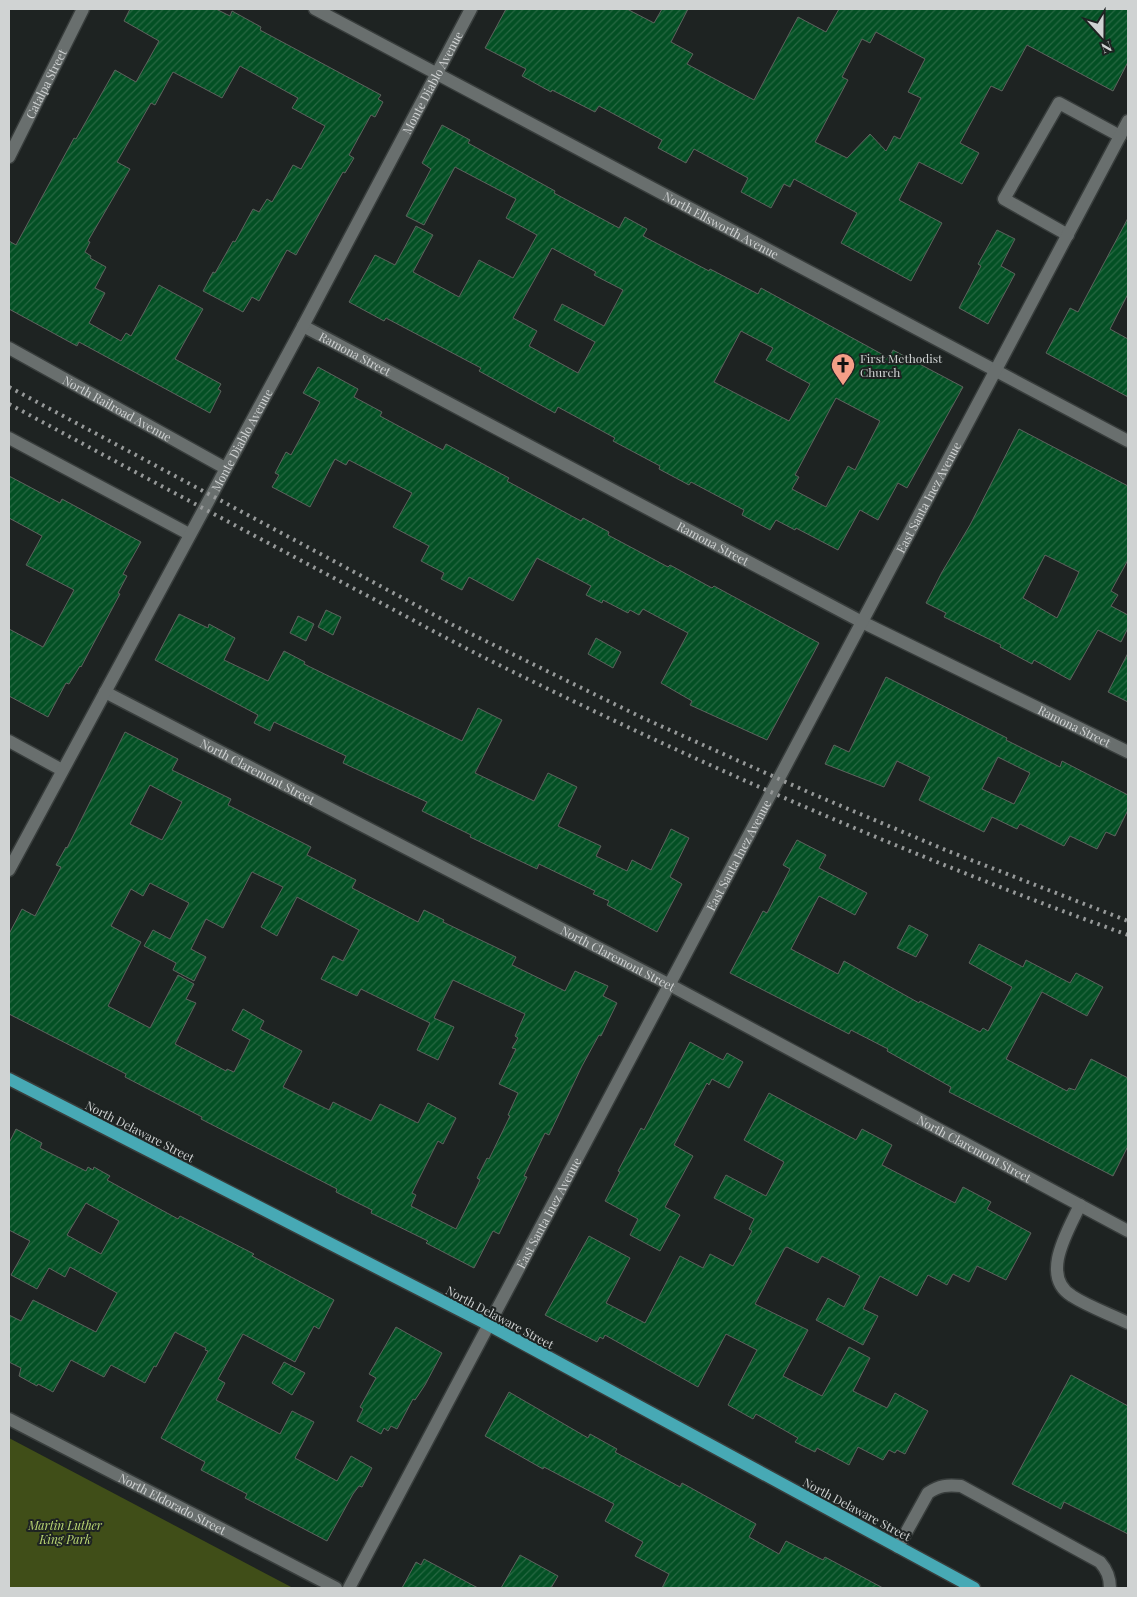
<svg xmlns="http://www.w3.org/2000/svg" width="1137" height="1597" viewBox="0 0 1137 1597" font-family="'Playfair Display',serif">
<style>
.green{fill:#404e18}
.building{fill:url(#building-hatch);stroke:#5e625e;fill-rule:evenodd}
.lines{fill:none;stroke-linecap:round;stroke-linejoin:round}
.minor-casing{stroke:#383d3c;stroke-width:15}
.major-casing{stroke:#383d3c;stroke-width:15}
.minor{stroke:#696f6e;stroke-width:12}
.major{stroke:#47a9b5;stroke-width:12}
.rail{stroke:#969999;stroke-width:4;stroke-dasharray:2.5 5;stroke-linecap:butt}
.labels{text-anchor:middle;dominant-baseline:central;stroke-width:4;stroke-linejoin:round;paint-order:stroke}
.street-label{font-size:12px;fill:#d0d3d3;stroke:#1e2322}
.poi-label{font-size:12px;fill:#d0d3d3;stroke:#1e2322;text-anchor:start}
.park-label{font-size:12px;font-style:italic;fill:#bbd874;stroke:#1e2322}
</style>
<defs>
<pattern id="building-hatch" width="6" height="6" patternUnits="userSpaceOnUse" patternTransform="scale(1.25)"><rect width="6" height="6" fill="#035024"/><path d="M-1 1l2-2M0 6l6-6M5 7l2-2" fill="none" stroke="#276843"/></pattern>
</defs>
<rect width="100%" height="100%" fill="#1e2322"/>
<polygon class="green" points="9,1438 293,1588 9,1588"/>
<g class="building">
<polygon points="130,9 216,9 230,16 232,11 261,27 260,30 381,95 378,99 383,102 375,117 371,115 349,155 354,158 345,173 343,172 296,255 287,250 259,301 252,297 243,312 203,291 213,272 215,273 233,241 235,242 253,209 259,212 267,199 272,202 293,165 301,169 325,126 292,108 298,98 240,66 222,98 173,72 155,105 151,103 117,162 130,169 88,241 90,242 85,252 91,256 90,258 106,267 95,288 105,293 89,323 121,341 126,333 131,336 159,285 203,309 175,359 221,384 218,389 221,391 210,413 79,342 77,346 9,309 9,241 16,245 74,138 76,139 115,70 136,82 159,41 124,21"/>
<path d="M506,9H627L654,23L662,9H688L671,42L693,54L687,64L754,100L798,17L826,32L839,9H1128V62L1113,91L1027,45L1002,91L991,86L960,143L979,153L962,184L919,162L899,200L942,223L911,281L841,243L857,213L794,179L790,187L784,184L771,208L741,192L748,178L694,149L686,163L658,148L662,140L599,106L595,112L552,90L551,92L522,76L526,69L485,48ZM876,32L925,59L908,92L921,98L900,139L894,136L886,151L870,134L847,158L815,142L848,80L842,77L862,39L870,43Z"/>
<path d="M442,125L470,140L468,143L555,191L554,193L619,228L625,217L647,229L643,236L709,271L710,269L758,294L761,288L889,358L893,350L963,387L907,488L898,483L878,520L860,510L838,550L796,528L795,530L776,520L770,530L742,515L744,510L691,482L689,485L659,469L660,466L613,441L615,438L558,407L555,413L479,371L481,368L386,318L384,321L349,302L375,255L395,265L416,226L433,235L413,272L459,297L479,260L513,278L537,235L506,218L516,199L455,167L424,225L406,216L431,169L422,163ZM552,248L596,272L594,275L623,290L604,326L562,304L554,320L595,342L578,373L529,346L537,331L513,318ZM741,331L773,348L766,360L810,384L789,421L714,382ZM836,398L880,421L855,470L848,466L826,507L792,489L799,477L795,475Z"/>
<polygon points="1128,218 1128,294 1110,329 1128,339 1128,397 1046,353 1070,308 1078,312"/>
<polygon points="997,230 1015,239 1001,266 1015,274 988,324 959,308 981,266 978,264"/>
<polygon points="318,367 358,389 354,397 382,412 380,416 443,450 446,444 509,478 507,481 581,521 583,518 609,532 608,535 668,567 670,565 712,588 714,586 819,643 767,740 690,705 692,701 661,683 688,633 643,609 639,615 630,610 628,613 603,600 602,603 586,595 591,586 537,558 513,601 469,577 462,590 441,579 444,573 421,561 429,546 393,527 412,493 349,460 346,465 335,459 310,507 272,487 279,475 275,473 286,452 291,455 320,402 303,393"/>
<path d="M1019,429L1128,486V560L1111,591L1118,595L1111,606L1128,615V628L1121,642L1098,630L1070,680L1034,660L1032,664L1000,647L1001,645L944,617L946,613L926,603L942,572L970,525ZM1045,555L1079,572L1057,618L1023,598Z"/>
<polygon points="9,476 60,503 62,499 141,542 123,574 127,576 118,593 120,594 81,667 80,666 69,684 66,683 48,717 9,696 9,629 43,647 74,590 26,565 42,536 9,518"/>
<polygon points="326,610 341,617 333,635 318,627"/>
<polygon points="179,614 208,628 209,624 235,638 224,660 268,681 284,651 305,662 304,664 462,741 478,708 502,720 475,773 534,801 548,773 577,787 558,826 601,846 596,856 627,871 632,860 651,870 671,829 689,838 670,877 682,884 657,932 607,905 609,901 593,894 595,891 539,864 537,869 497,850 470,837 471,835 422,811 427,802 343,763 346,756 274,722 270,731 254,723 258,715 155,660"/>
<polygon points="298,616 314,624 306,641 290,633"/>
<polygon points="596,638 621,652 613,668 588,654"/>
<polygon points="1128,653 1128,702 1108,692"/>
<path d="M886,677L1007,738L1006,740L1060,767L1062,761L1128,795V810L1115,836L1106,832L1097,849L1070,836L1064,846L1020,824L1017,829L992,817L984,832L919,800L930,777L897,761L884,787L825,764L834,745L849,752ZM998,757L1030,773L1014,804L982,789Z"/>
<path d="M125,732L178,759L172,770L231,799L228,805L311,847L307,855L356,880L352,888L418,922L424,910L444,920L443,922L516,957L512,965L565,991L575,971L608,986L603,996L617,1003L601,1036L599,1035L582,1066L549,1135L545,1133L524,1176L527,1177L499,1234L493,1231L474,1268L426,1243L428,1241L371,1213L372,1210L336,1192L337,1189L201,1119L202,1117L125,1077L126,1074L9,1014V934L22,909L35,916L61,867L56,865L66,847L67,848ZM150,785L182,802L162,840L130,824ZM252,872L283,887L261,927L277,936L297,897L359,930L343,961L333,956L321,979L357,996L361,989L430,1023L417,1050L438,1060L454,1027L434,1018L453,980L525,1014L515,1036L518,1038L512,1048L516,1049L499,1084L518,1093L508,1115L510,1116L489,1159L487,1158L477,1178L480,1180L456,1229L411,1206L416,1195L412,1193L438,1141L443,1144L456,1118L428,1103L418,1123L380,1104L371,1121L333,1102L329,1110L283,1087L302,1051L260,1029L264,1021L243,1009L232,1030L250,1040L234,1072L227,1069L226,1071L175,1044L196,1003L186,999L194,984L178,975L150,1028L108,1006L141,942L111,926L131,889L143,896L150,883L189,903L170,939L153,930L144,946L176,963L173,970L194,981L206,957L191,949L206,919L223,928Z"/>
<polygon points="797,840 826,855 819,868 867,893 855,915 819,896 791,949 838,974 844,961 919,1003 920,1001 980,1032 983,1028 988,1031 1012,987 969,963 979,944 1023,967 1026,960 1070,983 1076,973 1103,987 1087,1016 1042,992 1006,1059 1067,1091 1069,1088 1075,1090 1091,1059 1128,1078 1128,1146 1113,1176 949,1092 951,1087 887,1051 888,1049 851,1030 849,1034 730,973 763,911 767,913 790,869 783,865"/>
<polygon points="909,925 928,935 916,957 897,948"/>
<polygon points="690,1042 723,1060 727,1053 743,1062 729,1088 712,1079 709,1085 707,1083 674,1145 693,1156 665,1207 680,1215 660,1251 630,1235 638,1219 605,1201 620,1172 618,1171 641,1128 644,1130"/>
<polygon points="769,1093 856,1140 862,1129 892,1145 882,1165 955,1203 963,1187 991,1202 987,1209 1031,1233 1006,1280 977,1266 969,1282 953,1274 947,1285 928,1275 917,1296 880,1276 863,1309 878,1316 863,1345 816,1320 828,1298 844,1307 860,1276 822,1256 818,1263 787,1247 785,1248 755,1304 808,1330 783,1376 822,1396 849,1347 870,1358 853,1391 887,1408 895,1393 928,1411 905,1454 897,1450 895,1453 889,1450 883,1460 858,1447 849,1465 817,1448 815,1452 795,1442 798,1438 756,1414 753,1419 728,1405 757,1350 726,1334 698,1387 605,1335 603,1339 600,1337 597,1342 545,1315 589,1236 630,1258 606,1303 645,1323 680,1256 703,1268 710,1254 733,1266 752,1231 749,1229 754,1219 714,1198 726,1175 766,1196 784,1162 744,1140"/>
<path d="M16,1129L42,1143L40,1148L86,1171L88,1167L93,1170L94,1167L110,1176L107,1180L178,1219L180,1216L254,1254L252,1256L334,1300L319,1329L314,1326L295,1362L243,1334L218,1379L225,1383L216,1400L280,1434L292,1411L314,1422L295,1458L337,1481L351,1456L372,1468L362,1487L359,1486L353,1494L327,1541L245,1498L247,1494L201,1470L205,1462L161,1438L208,1351L205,1350L206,1348L175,1332L156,1367L154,1366L145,1383L111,1365L104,1377L71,1360L53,1392L38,1384L37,1386L19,1376L21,1368L9,1362V1315L21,1321L33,1300L96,1332L117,1293L70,1267L65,1277L49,1268L37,1289L11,1275L30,1241L9,1230V1143ZM86,1203L119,1221L101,1254L67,1235Z"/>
<polygon points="396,1327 442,1353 425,1385 415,1400 413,1399 397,1429 391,1426 388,1431 384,1428 381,1434 357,1421 363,1409 360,1407 376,1378 369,1374"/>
<polygon points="284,1362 305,1373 292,1395 272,1383"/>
<polygon points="1071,1375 1128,1406 1128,1534 1064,1502 1061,1509 1012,1484"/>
<polygon points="509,1392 588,1438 590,1434 617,1449 615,1452 680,1487 682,1483 756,1524 749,1537 779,1554 786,1541 823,1560 825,1557 883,1588 662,1588 669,1574 635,1556 643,1542 605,1521 614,1504 544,1467 543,1469 485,1436"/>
<polygon points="520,1555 558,1576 551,1588 501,1588"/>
<polygon points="424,1559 478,1588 402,1588 416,1562 421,1565"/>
</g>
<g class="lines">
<g class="minor-casing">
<g id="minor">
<path id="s1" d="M315,9L1128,441"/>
<path id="s2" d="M9,157L83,9"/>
<polyline points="1068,235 1004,199 1059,103 1120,136"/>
<path id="s3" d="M303,326L862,622L1128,752"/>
<path id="s4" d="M9,348L225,468"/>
<polyline points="9,438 189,534"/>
<path id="s5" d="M105,692L670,985L1128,1231"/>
<polyline points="9,741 62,770"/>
<path id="s6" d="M9,870L303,326L471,9"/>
<path d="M1080,1205C1069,1229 1039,1276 1072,1296C1089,1307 1110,1314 1128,1323"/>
<path id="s7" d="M9,1419L336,1588"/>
<path d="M898,1547L928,1493C940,1485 947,1485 961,1486L1100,1562C1107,1570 1110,1577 1110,1588"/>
<path id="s8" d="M349,1588L1128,121"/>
</g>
</g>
<g class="major-casing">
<polyline id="major" points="9,1079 489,1325 974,1588"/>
</g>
<use href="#minor" class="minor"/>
<use href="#major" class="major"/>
<g class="rail">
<polyline points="9,387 453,625 643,718 808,792 948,851 1128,921"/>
<path d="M9,404C122,465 236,526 349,586C395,610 441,636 487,659C696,763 909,856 1128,935"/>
</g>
</g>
<defs>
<g id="church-pin" transform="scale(1.25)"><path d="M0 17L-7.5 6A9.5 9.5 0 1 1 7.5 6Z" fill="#f49e87" stroke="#1e2322"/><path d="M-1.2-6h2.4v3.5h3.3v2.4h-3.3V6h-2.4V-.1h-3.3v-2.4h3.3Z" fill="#111"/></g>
</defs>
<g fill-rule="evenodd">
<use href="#church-pin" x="843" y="365"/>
</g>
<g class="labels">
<g class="street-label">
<text stroke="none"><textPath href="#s2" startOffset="82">Catalpa Street</textPath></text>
<text stroke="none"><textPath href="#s6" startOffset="894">Monte Diablo Avenue</textPath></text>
<text stroke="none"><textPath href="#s1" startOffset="460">North Ellsworth Avenue</textPath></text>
<text stroke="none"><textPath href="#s3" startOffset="59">Ramona Street</textPath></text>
<text stroke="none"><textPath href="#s4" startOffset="124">North Railroad Avenue</textPath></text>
<text stroke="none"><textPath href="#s6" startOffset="489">Monte Diablo Avenue</textPath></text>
<text stroke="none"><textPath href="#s8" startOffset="1235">East Santa Inez Avenue</textPath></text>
<text stroke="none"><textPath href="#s3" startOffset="464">Ramona Street</textPath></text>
<text stroke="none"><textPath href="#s3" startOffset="869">Ramona Street</textPath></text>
<text stroke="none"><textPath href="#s5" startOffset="172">North Claremont Street</textPath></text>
<text stroke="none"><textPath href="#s8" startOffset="830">East Santa Inez Avenue</textPath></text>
<text stroke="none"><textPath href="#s5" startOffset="578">North Claremont Street</textPath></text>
<text transform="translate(140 1131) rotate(27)">North Delaware Street</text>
<text stroke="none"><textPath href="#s5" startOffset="982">North Claremont Street</textPath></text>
<text stroke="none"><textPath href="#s8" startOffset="425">East Santa Inez Avenue</textPath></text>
<text transform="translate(500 1317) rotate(28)">North Delaware Street</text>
<text stroke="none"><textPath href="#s7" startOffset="184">North Eldorado Street</textPath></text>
<text transform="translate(857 1509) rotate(28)">North Delaware Street</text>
</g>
<g class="poi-label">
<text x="860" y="358">First Methodist<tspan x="860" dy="14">Church</tspan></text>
</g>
<g class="park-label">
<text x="65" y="1525">Martin Luther<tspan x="65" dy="14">King Park</tspan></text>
</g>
</g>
<rect width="1137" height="1597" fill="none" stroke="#d0d3d3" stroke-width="20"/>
<g transform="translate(1102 35) rotate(159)" stroke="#1e2322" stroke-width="4" paint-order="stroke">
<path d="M0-4L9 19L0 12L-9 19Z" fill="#d0d3d3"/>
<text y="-8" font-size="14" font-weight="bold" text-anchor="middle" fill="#d0d3d3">N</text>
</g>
</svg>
